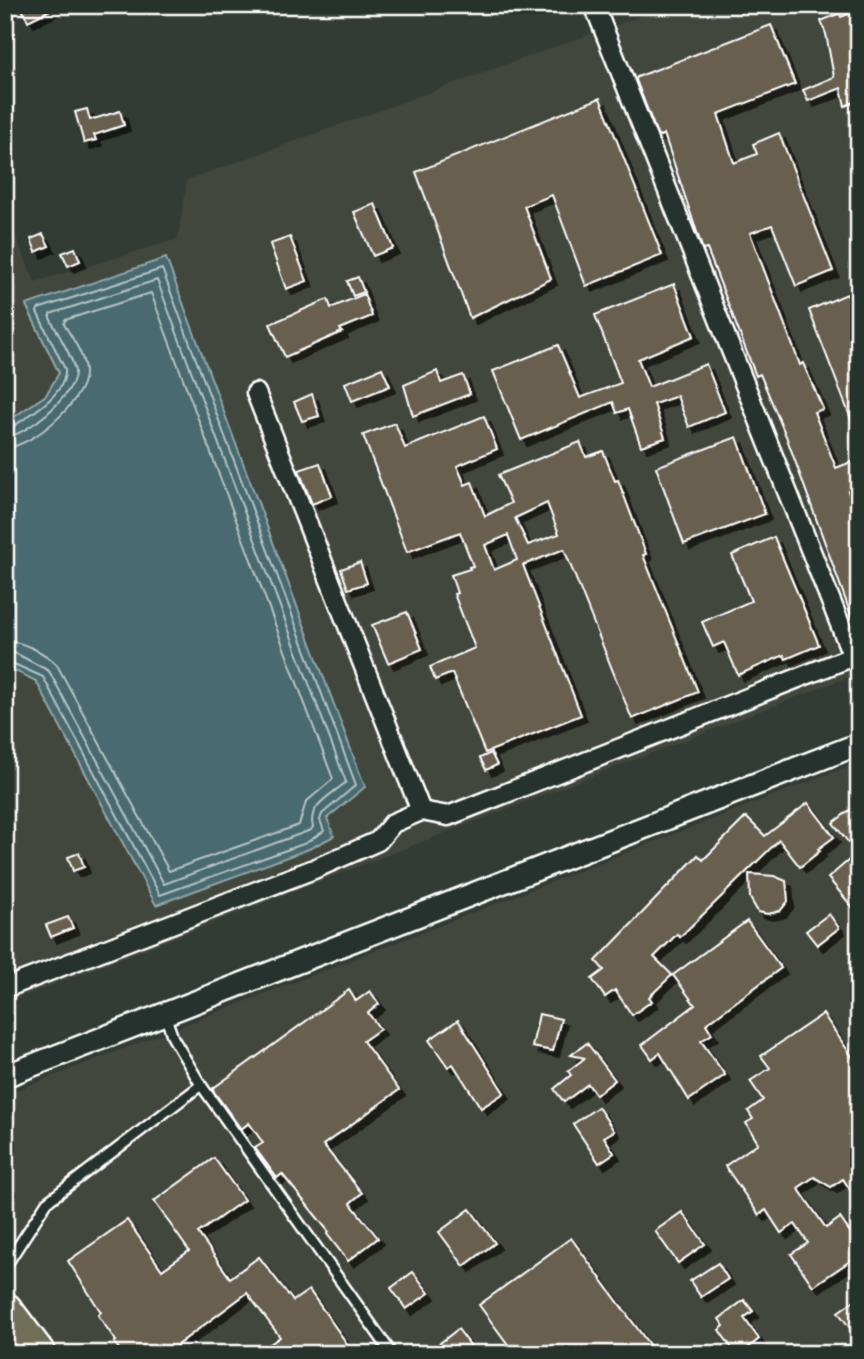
<svg xmlns="http://www.w3.org/2000/svg" width="864" height="1359" viewBox="0 0 864 1359" font-family="Kalam,sans-serif">
<style>
.built{fill:#43463c}
.water{fill:#496a70;stroke:#92a6a9;stroke-width:2}
.lines{fill:none;stroke-linecap:round;stroke-linejoin:round}
.shore{stroke:#b6c3c6;stroke-width:2}
.building{fill:#675e50;stroke:#fff;stroke-width:2;fill-rule:evenodd;filter:url(#shadow)}
.service-casing{stroke:#fff;stroke-width:14}
.minor-casing{stroke:#fff;stroke-width:23}
.tertiary-casing{stroke:#fff;stroke-width:26}
.motorway-casing{stroke:#fff;stroke-width:37}
.service{stroke:#26332d;stroke-width:9}
.minor{stroke:#26332d;stroke-width:18}
.tertiary{stroke:#26332d;stroke-width:21}
.motorway{stroke:#716e59;stroke-width:32}
</style>
<defs>
<filter id="shadow"><feDropShadow dx="6" dy="6" stdDeviation="0" flood-color="#0009"/></filter>
</defs>
<rect width="100%" height="100%" fill="#333c34"/>
<filter id="ink" filterUnits="userSpaceOnUse"><feTurbulence type="fractalNoise" baseFrequency=".0143" numOctaves="2"/><feDisplacementMap in="SourceGraphic" scale="14" xChannelSelector="R" yChannelSelector="G"/><feConvolveMatrix kernelMatrix="1 2 1 2 8 2 1 2 1" color-interpolation-filters="sRGB"/></filter>
<g filter="url(#ink)">
<g class="built">
<polygon points="671,5 859,5 859,673 5,1003 5,211 35,282 178,239 187,180"/>
<polygon points="859,762 859,1354 5,1354 5,1095"/>
</g>
<polygon class="water" points="166,258 365,787 327,818 334,836 309,849 156,905 36,681 5,666 5,423 46,395 59,373 26,305"/>
<g class="lines">
<g class="shore">
<path d="M5,429L12,427C30,415 67,394 65,369L37,312L38,309L162,269L356,785L322,814L320,820L324,831L306,843L160,895L43,677L5,660"/>
<path d="M5,437C26,436 74,396 75,373C75,360 56,331 50,318V314L157,280L346,782C332,795 307,805 313,827L311,830L164,884L49,671L15,653L5,651"/>
<path d="M5,448C32,447 84,402 85,374C86,357 72,338 64,324L65,320L151,293L333,779L306,802L299,825L169,871L57,665C46,653 22,641 5,641"/>
</g>
</g>
<g class="building">
<polygon points="20,5 60,5 28,21"/>
<polygon points="859,10 859,100 845,106 841,88 808,101 803,90 834,77 826,34 821,21 840,13 841,17"/>
<polygon points="771,25 795,84 718,114 734,163 757,154 753,144 779,133 833,271 796,286 772,225 750,233 800,365 803,363 823,409 814,412 836,468 859,459 859,487 848,491 859,519 858,634 786,436 760,374 756,376 707,249 703,250 664,134 660,136 657,134 636,80 637,77"/>
<polygon points="600,98 662,255 586,286 552,195 524,206 551,279 470,318 416,172"/>
<polygon points="87,109 90,120 120,111 124,125 94,135 96,140 84,143 75,112"/>
<polygon points="375,204 393,248 373,256 354,212"/>
<polygon points="43,234 49,246 36,252 31,239"/>
<polygon points="290,237 307,281 286,289 270,244"/>
<polygon points="75,248 80,261 68,266 62,253"/>
<polygon points="358,277 364,292 353,296 347,281"/>
<polygon points="674,284 694,336 638,359 649,387 706,364 725,412 689,427 677,396 654,404 665,438 641,446 628,409 617,413 613,402 521,440 493,371 558,345 580,398 621,383 595,315"/>
<polygon points="364,294 372,316 340,329 342,332 285,357 270,324 328,299 331,308"/>
<polygon points="847,294 850,302 859,298 858,437 809,310"/>
<polygon points="382,368 390,386 352,401 345,383"/>
<polygon points="437,371 441,383 463,375 470,394 413,416 404,385"/>
<polygon points="312,394 319,416 302,421 294,402"/>
<path d="M484,416L497,449L457,466L465,485L472,482L485,516L511,503L498,475L580,442L586,457L603,451L615,481L618,480L646,554L643,555L698,692L632,719L564,549L523,565L581,715L485,753L452,673L435,680L430,667L475,648L454,594L457,593L451,575L470,569L469,567L473,566L460,532L407,552L363,435L395,423L405,448ZM547,503L559,534L528,545L515,518ZM508,535L517,560L494,570L485,545Z"/>
<polygon points="737,437 765,514 684,544 656,467"/>
<polygon points="320,463 332,496 312,504 299,470"/>
<polygon points="774,537 819,645 786,659 784,655 738,675 724,642 713,647 702,622 751,601 732,555"/>
<polygon points="360,562 367,583 348,589 341,569"/>
<polygon points="407,612 422,649 388,663 372,625"/>
<polygon points="491,753 497,765 486,770 480,758"/>
<polygon points="808,803 834,837 818,849 820,851 800,867 779,840 680,937 677,934 654,957 672,975 649,997 652,1001 632,1015 615,990 605,997 592,979 604,970 596,961 698,855 703,860 746,817 765,836"/>
<polygon points="859,803 859,915 828,878 857,853 833,823"/>
<polygon points="79,853 84,867 73,871 68,857"/>
<polygon points="749,874 774,876 786,881 788,901 780,911 768,914 758,912 750,898"/>
<polygon points="829,914 839,928 817,945 806,931"/>
<polygon points="68,917 73,928 51,937 46,925"/>
<polygon points="747,921 781,968 706,1024 712,1034 701,1041 725,1075 689,1100 660,1053 652,1059 642,1045 695,1005 673,975"/>
<polygon points="349,990 356,1001 370,991 379,1004 368,1013 380,1029 363,1041 399,1090 323,1145 362,1193 350,1203 378,1238 348,1261 327,1234 329,1232 282,1174 277,1178 255,1148 263,1143 249,1123 241,1129 212,1089"/>
<polygon points="539,1014 561,1019 553,1051 532,1047"/>
<polygon points="823,1014 859,1067 859,1203 843,1179 831,1187 814,1177 798,1188 826,1228 840,1218 859,1245 859,1255 813,1286 791,1254 808,1243 795,1224 781,1233 766,1210 759,1215 725,1166 758,1143 746,1123 753,1119 748,1111 763,1100 750,1081 770,1068 761,1056"/>
<polygon points="458,1020 504,1093 481,1108 453,1064 448,1067 429,1040"/>
<polygon points="587,1043 615,1080 596,1095 588,1084 564,1102 554,1089 571,1075 568,1071 585,1058 571,1055"/>
<polygon points="598,1107 614,1131 604,1137 614,1153 599,1163 573,1124"/>
<polygon points="214,1158 244,1200 198,1233 230,1278 259,1257 293,1301 309,1290 350,1348 342,1354 256,1354 280,1337 247,1293 165,1354 123,1354 114,1342 116,1341 98,1315 101,1312 68,1261 127,1220 162,1270 189,1251 154,1201"/>
<polygon points="470,1209 495,1243 464,1266 439,1232"/>
<polygon points="682,1212 705,1244 678,1263 655,1231"/>
<polygon points="571,1238 656,1354 515,1354 479,1305"/>
<polygon points="718,1263 728,1279 701,1297 690,1281"/>
<polygon points="413,1272 429,1293 406,1309 391,1288"/>
<polygon points="859,1297 859,1340 838,1312"/>
<polygon points="744,1300 753,1311 744,1318 759,1339 740,1354 736,1354 719,1330 724,1326 719,1319"/>
<polygon points="458,1329 477,1354 426,1354"/>
</g>
<g class="lines">
<g class="service-casing">
<g id="service">
<polyline points="164,1012 173,1038 201,1085 388,1348 380,1354"/>
<polyline points="5,1267 47,1202 201,1085"/>
</g>
</g>
<g class="minor-casing">
<g id="minor">
<polyline points="594,5 853,657"/>
<polyline points="256,393 421,811"/>
<polyline points="5,988 314,869 378,841 393,823 421,811 448,816 859,654"/>
</g>
</g>
<g class="tertiary-casing">
<polyline id="tertiary" points="5,1076 859,744"/>
</g>
<g class="motorway-casing">
<polyline id="motorway" points="5,1309 39,1354"/>
</g>
<use href="#service" class="service"/>
<use href="#minor" class="minor"/>
<use href="#tertiary" class="tertiary"/>
<use href="#motorway" class="motorway"/>
</g>
</g>
<rect width="864" height="1359" fill="none" stroke="#26332d" stroke-width="28"/>
<rect x="14" y="14" width="836" height="1331" fill="none" stroke="#fff" stroke-width="2.5" filter="url(#ink)"/>
</svg>
